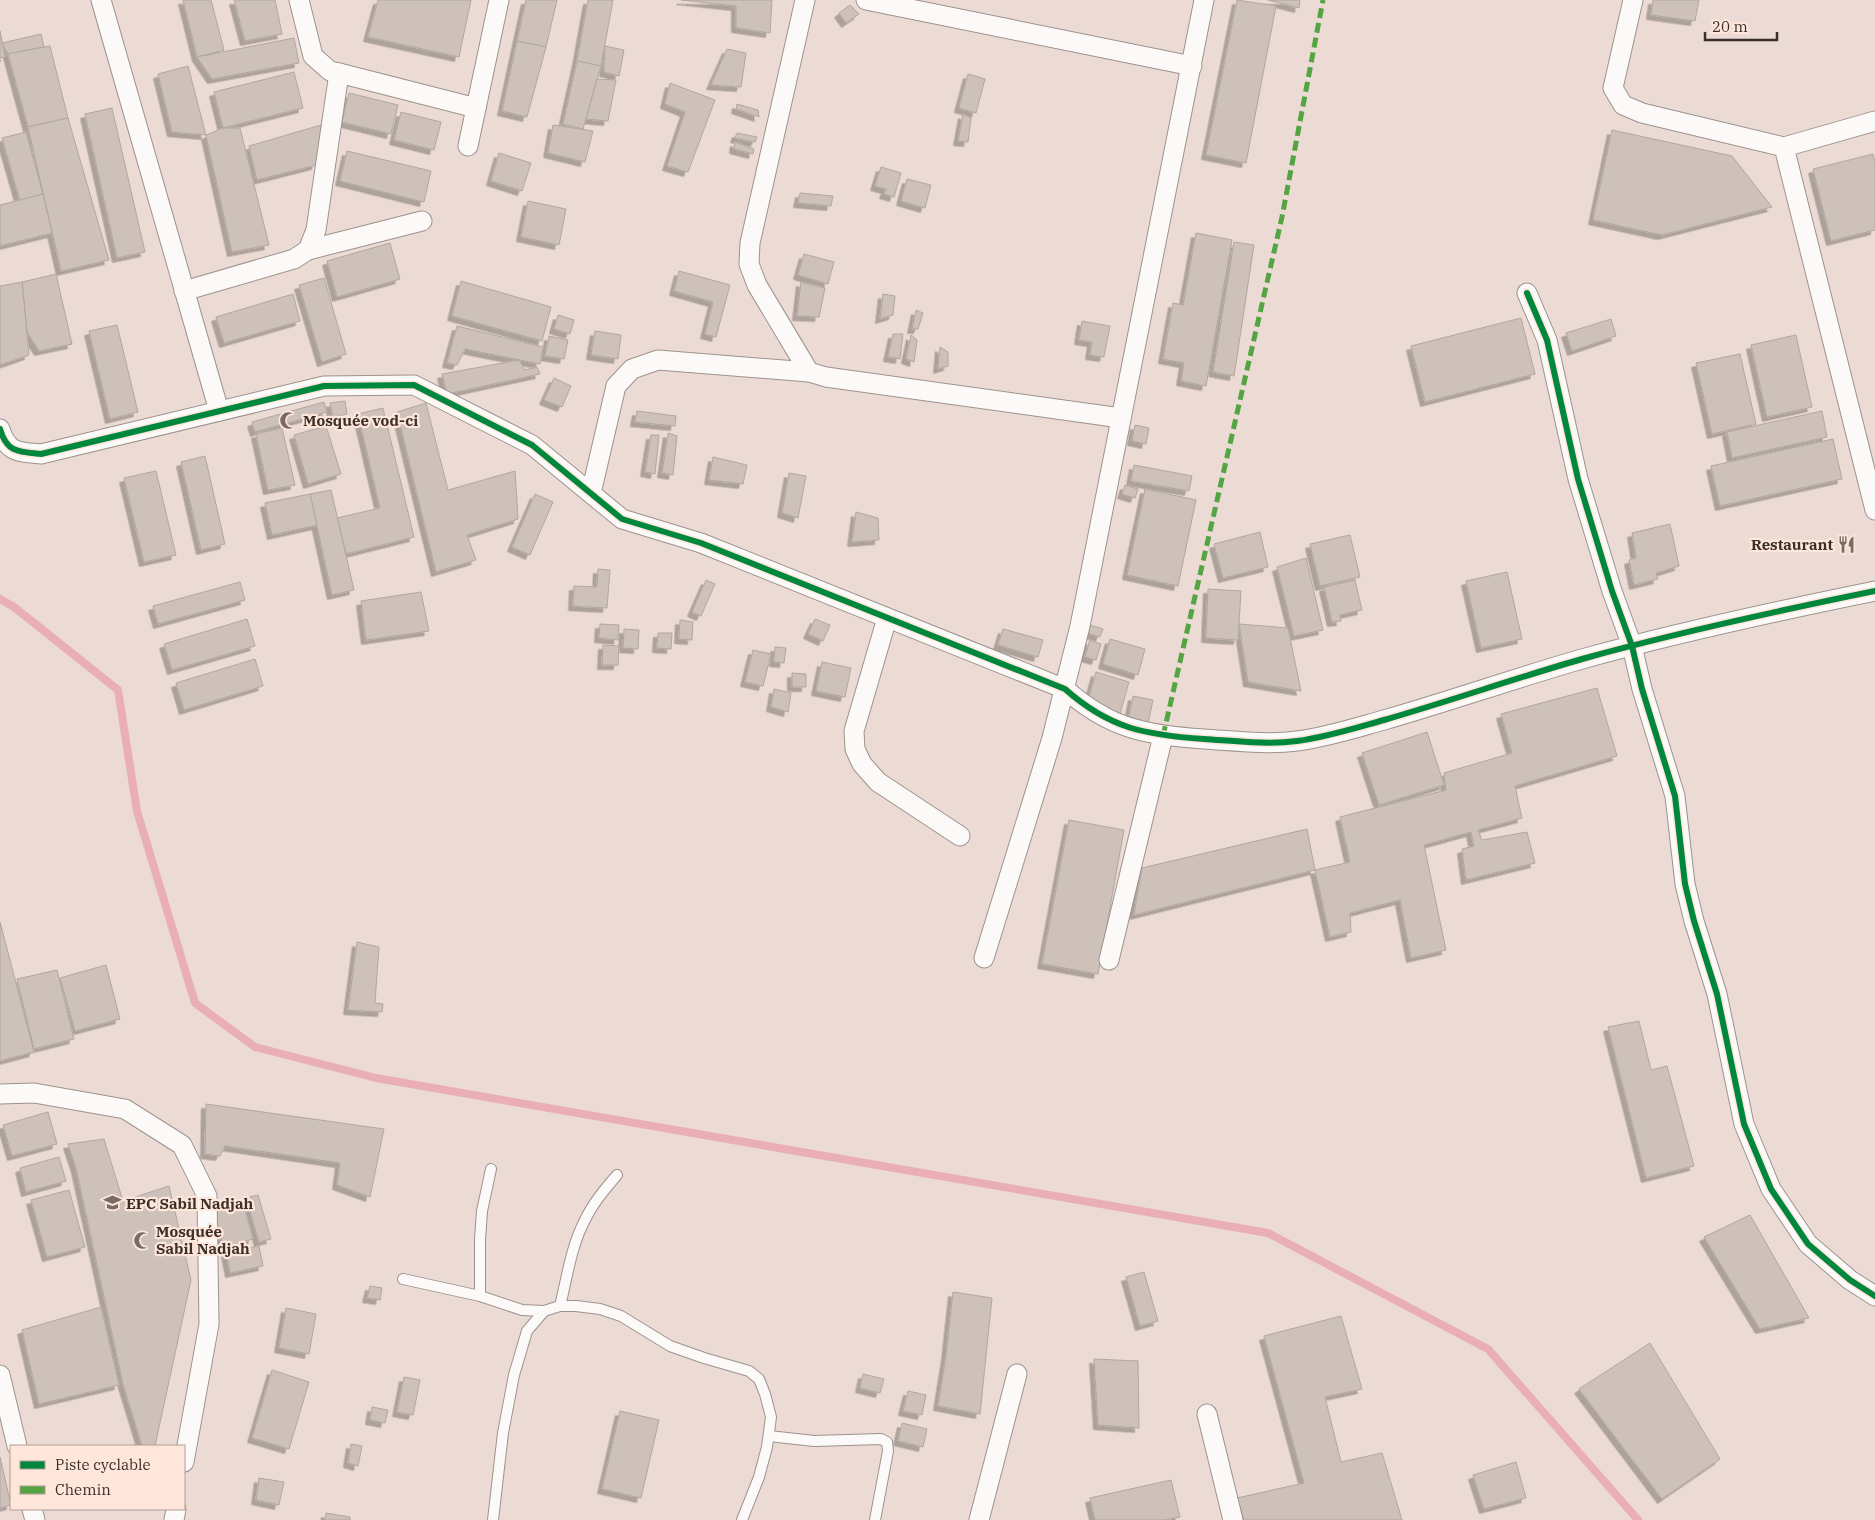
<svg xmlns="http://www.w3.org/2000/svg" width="1875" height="1520" viewBox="0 0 1875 1520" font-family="'IBM Plex Serif',serif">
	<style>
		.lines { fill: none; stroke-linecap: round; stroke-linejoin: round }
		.stream { stroke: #e9aeb7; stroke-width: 8 }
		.building { fill: #cdc1ba; stroke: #b2a69f; filter: url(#shadow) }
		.lane-casing { stroke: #9e928c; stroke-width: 12 }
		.street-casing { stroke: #9e928c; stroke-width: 21 }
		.lane { stroke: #fcfaf9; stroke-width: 10 }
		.street { stroke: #fcfaf9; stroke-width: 19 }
		.quiet { stroke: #54a443; stroke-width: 5; stroke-dasharray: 10 5; stroke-linecap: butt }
		.cycleway-casing { stroke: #ffe6db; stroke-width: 9 }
		.cycleway { stroke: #00873e; stroke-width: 6 }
		.labels { text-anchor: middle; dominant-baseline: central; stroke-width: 4.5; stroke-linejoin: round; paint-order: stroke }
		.poi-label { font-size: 15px; font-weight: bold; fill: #3b2f2a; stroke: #ffe6db; text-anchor: start }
	</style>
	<defs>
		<filter id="shadow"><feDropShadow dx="-4.5" dy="4.5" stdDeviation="0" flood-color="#0004"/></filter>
	</defs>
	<rect width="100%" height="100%" fill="#ecdbd4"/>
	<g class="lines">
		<!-- stream -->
		<polyline class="stream" points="0,599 14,607 118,690 137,811 195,1003 255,1047 376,1078 1268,1233 1488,1349 1638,1520"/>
	</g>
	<!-- building -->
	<g class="building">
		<polygon points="183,0 211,0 224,50 197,57"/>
		<polygon points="234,0 275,0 282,34 245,41"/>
		<polygon points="378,0 471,0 459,57 368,37"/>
		<polygon points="526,0 557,0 546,47 517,41"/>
		<polygon points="588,0 613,0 601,66 577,61"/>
		<polygon points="681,0 772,0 770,33 736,28 736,6"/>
		<polygon points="1237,0 1276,6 1246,163 1206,155"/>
		<polygon points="1268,0 1300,0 1299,8"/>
		<polygon points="1653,0 1699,0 1695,21 1651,15"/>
		<polygon points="850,5 859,14 846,23 839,13"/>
		<polygon points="0,31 5,57 0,58"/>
		<polygon points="41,34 44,47 8,54 2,43"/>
		<polygon points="294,38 299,63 212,79 197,57"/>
		<polygon points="517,41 546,47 527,117 502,111"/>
		<polygon points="50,46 68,118 28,127 8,54"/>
		<polygon points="605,46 624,50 619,76 604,72"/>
		<polygon points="727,49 746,53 741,87 711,85"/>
		<polygon points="577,61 601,66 583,129 563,124"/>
		<polygon points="188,66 206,135 172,132 158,74"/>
		<polygon points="294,72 303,108 223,128 214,92"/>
		<polygon points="968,74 985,79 976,113 959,108"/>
		<polygon points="597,79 616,80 608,121 586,119"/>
		<polygon points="670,83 715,100 688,172 667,166 685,112 665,104"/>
		<polygon points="349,93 398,105 391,134 342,122"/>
		<polygon points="737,104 758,110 759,117 736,109"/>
		<polygon points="112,108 145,252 117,258 85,114"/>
		<polygon points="401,112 441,122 434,150 394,140"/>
		<polygon points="963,114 971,118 968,142 958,141"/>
		<polygon points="68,118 109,260 61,271 28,127"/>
		<polygon points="321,125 323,136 316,165 257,180 249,146"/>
		<polygon points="553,125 593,131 585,162 548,153"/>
		<polygon points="223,128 240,128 269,245 232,252 206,135"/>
		<polygon points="1612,130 1732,156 1772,207 1662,235 1593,220"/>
		<polygon points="26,132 43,194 20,201 2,138"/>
		<polygon points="737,133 757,137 755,142 735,138"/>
		<polygon points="735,142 754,149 753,154 734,149"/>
		<polygon points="347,151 431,171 424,202 340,181"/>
		<polygon points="499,153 531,163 522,191 491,181"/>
		<polygon points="1873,154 1875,162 1875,230 1831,241 1813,169"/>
		<polygon points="881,167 901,173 894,197 884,194 886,189 875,186"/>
		<polygon points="907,179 931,185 925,208 901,201"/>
		<polygon points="800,193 833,196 831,206 798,203"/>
		<polygon points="43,194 52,233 0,246 0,205"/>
		<polygon points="528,201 566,209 559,245 521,237"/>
		<polygon points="1196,233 1232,240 1206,386 1181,381 1184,363 1163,359 1173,303 1183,305"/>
		<polygon points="1234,242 1254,245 1234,376 1213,372"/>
		<polygon points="390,243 400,279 337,297 327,261"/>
		<polygon points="804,254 834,262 828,284 798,275"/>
		<polygon points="679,271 730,285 716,337 705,334 713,302 674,291"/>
		<polygon points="56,274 72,344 39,351 27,332 22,282"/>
		<polygon points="324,278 346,354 322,362 299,285"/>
		<polygon points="461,281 551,307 542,341 452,316"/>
		<polygon points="22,282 29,355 0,365 0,286"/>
		<polygon points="801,282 825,288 819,317 797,316"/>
		<polygon points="293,294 300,321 224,343 216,317"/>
		<polygon points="883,294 895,296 893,315 880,319"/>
		<polygon points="916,310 923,313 918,329 912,329"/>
		<polygon points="558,315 574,320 570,334 554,329"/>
		<polygon points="1521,318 1535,374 1425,402 1411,346"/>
		<polygon points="1611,319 1616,336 1572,351 1566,333"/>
		<polygon points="1082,321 1110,326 1104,357 1090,355 1092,342 1079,340"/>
		<polygon points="117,325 138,412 110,419 89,331"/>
		<polygon points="457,326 543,347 540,364 465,349 457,365 447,363"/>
		<polygon points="595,331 621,335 618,359 591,355"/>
		<polygon points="893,334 903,334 900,359 888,357"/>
		<polygon points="911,335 917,340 914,362 906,359"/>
		<polygon points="1796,335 1812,407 1767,417 1751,345"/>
		<polygon points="549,336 568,340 564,359 545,356"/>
		<polygon points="940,347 948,352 948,366 938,369"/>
		<polygon points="1740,354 1756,424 1712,434 1696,363"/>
		<polygon points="519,360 525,370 537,367 540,374 447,394 442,374"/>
		<polygon points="554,378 571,386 562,407 544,400"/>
		<polygon points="345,401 347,414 333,417 330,403"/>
		<polygon points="324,402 327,412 255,432 252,422"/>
		<polygon points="426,403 448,490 515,471 518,519 467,535 476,560 436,572 397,412"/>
		<polygon points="383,408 414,537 346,554 337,518 380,508 358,414"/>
		<polygon points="637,411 676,416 675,426 635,422"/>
		<polygon points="1822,411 1827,437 1732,458 1727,432"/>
		<polygon points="1135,425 1149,428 1146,444 1132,441"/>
		<polygon points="326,426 341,474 308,484 294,435"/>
		<polygon points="282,428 295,485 268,490 256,434"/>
		<polygon points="668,433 677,436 673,475 662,473"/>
		<polygon points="651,435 659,435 655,474 645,472"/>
		<polygon points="1833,439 1842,479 1720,506 1711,466"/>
		<polygon points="205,456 225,544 201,550 181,462"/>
		<polygon points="713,457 747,465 743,484 709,480"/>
		<polygon points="1134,465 1192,476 1189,491 1131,481"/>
		<polygon points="156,471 176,555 144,562 124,478"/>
		<polygon points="789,473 806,476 798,518 782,513"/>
		<polygon points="1125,485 1138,489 1135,498 1122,494"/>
		<polygon points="1145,489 1196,500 1178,586 1127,575"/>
		<polygon points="331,490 354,590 332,595 310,494"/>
		<polygon points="310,494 317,525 272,535 265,503"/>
		<polygon points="535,494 553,502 530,555 512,547"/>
		<polygon points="856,512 878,518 879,540 852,542"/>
		<polygon points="1670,524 1679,566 1656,573 1658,579 1634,585 1629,560 1636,558 1632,533"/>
		<polygon points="1260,532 1268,567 1223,578 1214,544"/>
		<polygon points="1350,535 1360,577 1320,586 1310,544"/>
		<polygon points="1306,558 1323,630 1294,636 1277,567"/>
		<polygon points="598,569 610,570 607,608 573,606 574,586 597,587"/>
		<polygon points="1507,572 1522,639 1481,648 1466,581"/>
		<polygon points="706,580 715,584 701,616 692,612"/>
		<polygon points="1355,580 1362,610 1340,615 1341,621 1332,622 1324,587"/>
		<polygon points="240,582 245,600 158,624 153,606"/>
		<polygon points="1208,589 1241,591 1238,640 1206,638"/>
		<polygon points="421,592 429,631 366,640 361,601"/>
		<polygon points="247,619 255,646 172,670 164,644"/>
		<polygon points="815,619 830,625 823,641 808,634"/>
		<polygon points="680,620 693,622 692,640 679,639"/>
		<polygon points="600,624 619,625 618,640 599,638"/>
		<polygon points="1239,624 1288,628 1301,691 1248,682"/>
		<polygon points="1090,625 1103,629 1100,637 1087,633"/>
		<polygon points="624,629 639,630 638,649 623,648"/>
		<polygon points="1003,629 1043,640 1038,657 998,645"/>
		<polygon points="658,633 672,633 671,649 657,648"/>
		<polygon points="1110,639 1145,649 1138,675 1103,664"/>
		<polygon points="1090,640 1101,644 1096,660 1085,657"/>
		<polygon points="603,645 619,646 618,665 602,665"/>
		<polygon points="775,647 786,648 784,663 774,662"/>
		<polygon points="753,650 771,654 763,686 745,682"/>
		<polygon points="255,659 263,686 184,710 176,683"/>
		<polygon points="822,662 851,668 845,697 816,691"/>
		<polygon points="1096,672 1129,682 1120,714 1087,704"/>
		<polygon points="792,673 806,674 806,687 792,687"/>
		<polygon points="1597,688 1617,756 1515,786 1522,818 1478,830 1482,840 1527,832 1535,863 1466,880 1462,849 1474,846 1471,832 1424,845 1446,950 1411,958 1400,900 1350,913 1351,932 1330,937 1315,870 1350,862 1340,817 1446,790 1444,773 1512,753 1501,714"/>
		<polygon points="774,689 791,693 788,712 771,707"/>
		<polygon points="1133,696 1153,700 1148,724 1128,721"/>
		<polygon points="1427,732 1444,785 1379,805 1362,753"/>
		<polygon points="1069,820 1124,830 1098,974 1042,964"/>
		<polygon points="1307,829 1315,870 1134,915 1142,868"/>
		<polygon points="0,922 34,1052 0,1061"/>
		<polygon points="357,942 379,947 375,1003 383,1004 382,1012 348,1010"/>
		<polygon points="106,965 120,1019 75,1031 60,978"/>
		<polygon points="57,970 74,1039 34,1049 17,979"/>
		<polygon points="1639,1021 1651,1070 1667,1066 1694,1166 1646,1178 1608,1027"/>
		<polygon points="206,1104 384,1129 370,1197 337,1185 340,1163 225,1146 220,1156 205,1154"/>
		<polygon points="48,1112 57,1144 12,1156 3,1125"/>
		<polygon points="104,1139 123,1201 169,1186 191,1280 155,1446 142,1446 123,1384 76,1168 68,1144"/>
		<polygon points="59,1157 66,1181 26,1192 20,1168"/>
		<polygon points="69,1190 85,1247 47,1257 31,1200"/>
		<polygon points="258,1195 271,1239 259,1242 246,1198"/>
		<polygon points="243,1203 253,1239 224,1248 214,1212"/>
		<polygon points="1750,1215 1809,1318 1760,1329 1704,1237"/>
		<polygon points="259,1246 263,1266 230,1273 226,1252"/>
		<polygon points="1144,1272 1158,1321 1140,1326 1126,1277"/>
		<polygon points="370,1286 382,1288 380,1300 367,1298"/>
		<polygon points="953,1292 992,1298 980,1414 938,1406 946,1356"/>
		<polygon points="101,1307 119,1385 39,1404 22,1330"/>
		<polygon points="286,1308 316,1314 309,1354 279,1348"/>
		<polygon points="1341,1316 1362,1389 1325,1397 1341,1462 1382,1453 1402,1520 1244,1520 1237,1498 1304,1483 1264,1336"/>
		<polygon points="1650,1343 1720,1459 1662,1499 1579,1389"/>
		<polygon points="1094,1359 1138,1361 1139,1428 1098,1425"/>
		<polygon points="272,1370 309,1382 289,1449 252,1438"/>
		<polygon points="863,1374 884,1379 880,1393 860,1388"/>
		<polygon points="404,1377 420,1380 413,1415 397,1412"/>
		<polygon points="908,1391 926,1395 922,1415 903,1411"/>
		<polygon points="372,1407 388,1410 385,1423 370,1420"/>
		<polygon points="620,1411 659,1420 641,1498 602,1489"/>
		<polygon points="902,1423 927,1429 923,1447 898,1441"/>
		<polygon points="351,1444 362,1446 358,1466 348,1463"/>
		<polygon points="0,1457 11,1505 0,1508"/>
		<polygon points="1516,1462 1526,1498 1484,1509 1473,1475"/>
		<polygon points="259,1478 284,1482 279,1505 256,1500"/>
		<polygon points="1171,1480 1180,1517 1165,1520 1095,1520 1090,1498"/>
		<polygon points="326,1513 350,1517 350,1520 325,1520"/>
	</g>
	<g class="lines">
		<defs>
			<g id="lane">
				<polyline points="491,1169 482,1211 480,1240 480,1296 522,1310 544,1311 560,1306 576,1306 600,1309 621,1316 670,1346 704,1358 749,1371 759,1379 765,1394 771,1417 767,1447 759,1477 742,1520"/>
				<polyline points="403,1279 480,1296"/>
				<path d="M560,1306c7,-28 11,-60 25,-86 8,-17 20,-31 32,-45"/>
				<polyline points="769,1436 814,1441 881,1439 887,1442 888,1451 875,1520"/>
				<polyline points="493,1520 503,1433 514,1375 527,1331 544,1311"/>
			</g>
			<g id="street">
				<polyline points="101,0 219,411"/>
				<polyline points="299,0 313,56 330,71 339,73"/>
				<polyline points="805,0 750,243 749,264 757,285 809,372 826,377 1121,418"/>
				<polyline points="866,0 1192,66"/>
				<polyline points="1633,0 1613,88 1623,105 1642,113 1784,147 1875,510"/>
				<polyline points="468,146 499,0"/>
				<polyline points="1784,147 1875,121"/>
				<polyline points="308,250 422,221"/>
				<polyline points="184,291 294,259 308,250 316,230 339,73 476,108"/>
				<polyline points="1527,293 1547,340 1578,479 1612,591 1632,646 1642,689 1675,796 1685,884 1694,921 1717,994 1744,1124 1771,1189 1808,1244 1850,1280 1875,1296"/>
				<path d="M0,429c7,24 19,23 41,25l283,-68 90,-1 118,60 90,74 79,24 364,146c45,40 81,46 139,50 31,2 63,6 93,2 30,-4 58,-13 87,-21 66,-19 132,-42 198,-61 97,-27 195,-48 293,-68"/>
				<polyline points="591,493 616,386 632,369 658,360 809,372"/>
				<polyline points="887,618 854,731 855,749 862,764 878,782 960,836"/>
				<polyline points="984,958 1052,738 1080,626 1204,0"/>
				<polyline points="1109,960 1163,736"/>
				<polyline points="0,1094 34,1093 125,1109 182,1145 207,1196 209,1324 184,1462"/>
				<polyline points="0,1375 17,1446"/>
				<polyline points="1207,1414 1233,1520"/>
				<polyline points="32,1509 35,1520"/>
				<polyline points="174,1520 176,1509"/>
				<polyline points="979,1520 1017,1374"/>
			</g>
		</defs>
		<!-- lane casing -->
		<use href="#lane" class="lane-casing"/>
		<!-- street casing -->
		<use href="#street" class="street-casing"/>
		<!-- lane -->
		<use href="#lane" class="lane"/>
		<!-- street -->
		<use href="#street" class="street"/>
		<!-- quiet -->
		<polyline class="quiet" points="1163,736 1282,217 1323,0"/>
		<defs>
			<g id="cycleway">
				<polyline points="1527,293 1547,340 1578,479 1612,591 1632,646 1642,689 1675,796 1685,884 1694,921 1717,994 1744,1124 1771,1189 1808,1244 1850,1280 1875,1296"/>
				<path d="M0,429c7,24 19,23 41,25l283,-68 90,-1 118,60 90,74 79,24 364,146c45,40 81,46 139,50 31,2 63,6 93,2 30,-4 58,-13 87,-21 66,-19 132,-42 198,-61 97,-27 195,-48 293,-68"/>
			</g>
		</defs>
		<!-- cycleway casing -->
		<use href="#cycleway" class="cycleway-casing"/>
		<!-- cycleway -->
		<use href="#cycleway" class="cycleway"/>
	</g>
	<!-- icons -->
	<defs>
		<symbol id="mosque-bare" viewBox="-9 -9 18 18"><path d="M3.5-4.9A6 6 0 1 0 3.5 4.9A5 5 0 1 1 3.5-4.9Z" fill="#796b66" stroke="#ffe6db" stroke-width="2.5" paint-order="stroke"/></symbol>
		<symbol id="restaurant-bare" viewBox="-9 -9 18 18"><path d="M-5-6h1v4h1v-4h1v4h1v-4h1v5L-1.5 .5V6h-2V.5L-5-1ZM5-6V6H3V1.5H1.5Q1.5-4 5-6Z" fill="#796b66" stroke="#ffe6db" stroke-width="2.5" paint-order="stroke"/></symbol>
		<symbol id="school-bare" viewBox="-9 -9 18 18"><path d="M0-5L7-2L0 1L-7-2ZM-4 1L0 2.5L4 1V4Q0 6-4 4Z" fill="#796b66" stroke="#ffe6db" stroke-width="2.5" paint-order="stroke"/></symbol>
	</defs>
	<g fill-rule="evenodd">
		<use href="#mosque-bare" x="276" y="408" width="25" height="25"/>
		<use href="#restaurant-bare" x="1834" y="532" width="25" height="25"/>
		<use href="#school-bare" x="100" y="1190" width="25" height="25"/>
		<use href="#mosque-bare" x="130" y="1228" width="25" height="25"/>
	</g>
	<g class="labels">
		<!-- poi labels -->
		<g class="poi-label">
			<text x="303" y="420">Mosquée vod-ci</text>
			<text x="1833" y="544" text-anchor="end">Restaurant</text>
			<text x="126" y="1203">EPC Sabil Nadjah</text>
			<text x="156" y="1231">Mosquée<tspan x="156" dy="17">Sabil Nadjah</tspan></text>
		</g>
	</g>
	<!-- legend -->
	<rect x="10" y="1445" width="175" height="65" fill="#ffe6db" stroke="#b19d94"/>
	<rect x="20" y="1461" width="25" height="8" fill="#00873e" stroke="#b19d94"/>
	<text x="55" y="1470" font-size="15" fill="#3b2f2a">Piste cyclable</text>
	<rect x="20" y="1486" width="25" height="8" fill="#54a443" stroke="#b19d94"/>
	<text x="55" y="1495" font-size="15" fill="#3b2f2a">Chemin</text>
	<!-- scale -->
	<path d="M1705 32v8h72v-8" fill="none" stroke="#3b2f2a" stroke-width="2.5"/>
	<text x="1712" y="32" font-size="15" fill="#3b2f2a" stroke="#ffe6db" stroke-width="4" paint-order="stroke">20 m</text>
</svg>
